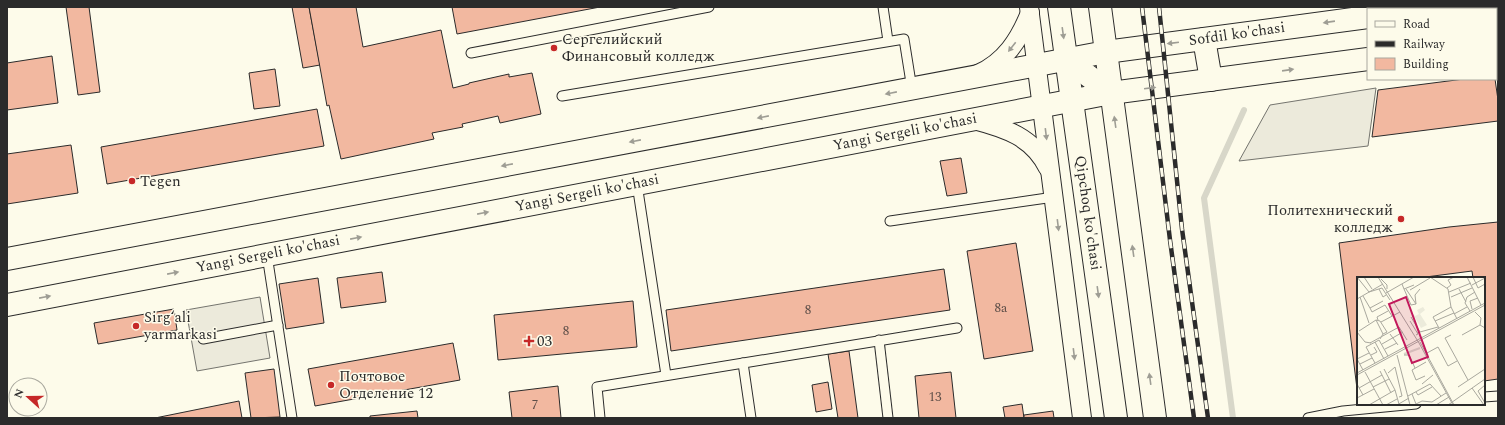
<svg xmlns="http://www.w3.org/2000/svg" width="1505" height="425" viewBox="0 0 1505 425" font-family="Spectral,serif">
	<style>
		.parking { fill: #eceadb; stroke: #74746e }
		.lines { fill: none; stroke-linecap: round; stroke-linejoin: round }
		.stream { stroke: #d8d7c9; stroke-width: 6 }
		.building { fill: #f2b8a0; stroke: #2b2b2b }
		.lane-casing { stroke: #2b2b2b; stroke-width: 11 }
		.street-casing { stroke: #2b2b2b; stroke-width: 20 }
		.secondary-casing { stroke: #2b2b2b; stroke-width: 24 }
		.primary-casing { stroke: #2b2b2b; stroke-width: 24 }
		.lane { stroke: #fdfbea; stroke-width: 9 }
		.street { stroke: #fdfbea; stroke-width: 18 }
		.secondary { stroke: #fdfbea; stroke-width: 22 }
		.primary { stroke: #fdfbea; stroke-width: 22 }
		.rail-casing { stroke: #2b2b2b; stroke-width: 4.5 }
		.rail { stroke: #fdfbea; stroke-width: 3; stroke-dasharray: 9; stroke-linecap: butt }
		.oneway { fill: #9e9d94 }
		.poi-dot { fill: #c62828; stroke: #fdfbea; stroke-width: 1.5 }
		.labels { text-anchor: middle; dominant-baseline: central; stroke-width: 3; stroke-linejoin: round; paint-order: stroke }
		.number-label { font-size: 13px; fill: #5d4e48 }
		.street-label { font-size: 15px; fill: #2b2b2b; stroke: #fdfbea }
		.poi-label { font-size: 15px; fill: #2b2b2b; stroke: #fdfbea; text-anchor: start }
		.inset-river { fill: none; stroke: #d8d7c9; stroke-width: 2 }
		.inset-road { fill: none; stroke: #a9a89e; stroke-width: 1 }
		.view { fill: #c2185b; fill-opacity: 0.15; stroke: #c2185b; stroke-width: 2 }
		.inset-edge { fill: none; stroke: #2b2b2b; stroke-width: 2 }
	</style>
	<rect width="100%" height="100%" fill="#fdfbea"/>
	<!-- parking -->
	<g class="parking">
		<polygon points="1376,88 1368,146 1239,161 1270,105"/>
		<polygon points="260,297 270,358 197,371 186,310"/>
	</g>
	<g class="lines">
		<!-- stream -->
		<polyline class="stream" points="1233,418 1204,198 1244,110"/>
	</g>
	<!-- building -->
	<g class="building">
		<polygon points="66,7 89,7 100,92 78,95"/>
		<polygon points="292,7 309,7 320,65 303,68"/>
		<polygon points="309,7 356,7 363,47 441,30 453,88 469,84 469,83 509,74 509,77 532,73 541,114 500,123 498,116 462,124 463,127 432,133 434,139 341,159 329,105 327,106"/>
		<polygon points="452,7 600,7 457,34"/>
		<polygon points="52,56 58,103 7,110 7,63"/>
		<polygon points="275,69 280,106 254,109 249,73"/>
		<polygon points="1464,79 1495,79 1498,100 1498,121 1372,137 1378,90"/>
		<polygon points="317,109 324,146 107,184 101,147"/>
		<polygon points="71,145 78,193 7,204 7,154"/>
		<polygon points="961,158 967,193 947,196 940,161"/>
		<polygon points="1498,222 1498,379 1484,381 1484,278 1473,278 1472,271 1418,278 1358,278 1358,397 1339,243 1449,227"/>
		<polygon points="1016,243 1033,351 984,359 967,251"/>
		<polygon points="944,269 950,310 671,351 666,310"/>
		<polygon points="382,272 386,302 341,308 337,278"/>
		<polygon points="318,278 324,323 286,329 279,284"/>
		<polygon points="633,301 637,347 498,360 494,315"/>
		<polygon points="174,309 177,330 98,344 94,323"/>
		<polygon points="453,343 460,380 315,406 308,369"/>
		<polygon points="849,351 858,418 838,418 828,354"/>
		<polygon points="274,369 280,417 251,418 245,373"/>
		<polygon points="951,372 956,418 919,418 915,376"/>
		<polygon points="828,382 832,409 816,412 812,385"/>
		<polygon points="558,386 561,418 512,418 509,392"/>
		<polygon points="239,401 242,418 155,418"/>
		<polygon points="1022,404 1024,418 1005,418 1003,407"/>
		<polygon points="417,411 418,418 370,418 370,416"/>
		<polygon points="1053,411 1054,418 1024,418 1024,415"/>
	</g>
	<g class="lines">
		<defs>
			<g id="lane">
				<polyline points="883,7 888,41"/>
				<polyline points="1414,7 1414,9"/>
				<polyline points="471,53 709,7"/>
				<polyline points="562,96 904,39 912,89"/>
				<polyline points="637,184 666,375"/>
				<polyline points="890,221 1054,197"/>
				<polyline points="267,255 292,418"/>
				<polyline points="203,339 278,325"/>
				<polyline points="879,340 888,418"/>
				<polyline points="743,363 751,418"/>
				<polyline points="1484,397 1498,396"/>
				<polyline points="600,418 597,387 957,328"/>
				<polyline points="1308,418 1343,411 1416,404"/>
			</g>
			<g id="street">
				<polyline points="1029,7 1082,418"/>
				<path d="M978,74c27,-12 41,-34 52,-61"/>
				<path d="M974,120c31,8 59,17 74,48"/>
			</g>
			<g id="secondary">
				<polyline points="1428,9 1443,7"/>
				<polyline points="1204,39 1211,80"/>
				<polyline points="1496,41 1498,40"/>
				<polyline points="1106,52 1368,17"/>
				<polyline points="1111,93 1368,59"/>
			</g>
			<g id="primary">
				<polyline points="1059,7 1116,418"/>
				<polyline points="1100,7 1155,418"/>
				<polyline points="1066,59 1111,93"/>
				<polyline points="7,259 1106,52"/>
				<polyline points="7,305 1111,93"/>
			</g>
		</defs>
		<!-- lane casing -->
		<use href="#lane" class="lane-casing"/>
		<!-- street casing -->
		<use href="#street" class="street-casing"/>
		<!-- secondary casing -->
		<use href="#secondary" class="secondary-casing"/>
		<!-- primary casing -->
		<use href="#primary" class="primary-casing"/>
		<!-- lane -->
		<use href="#lane" class="lane"/>
		<!-- street -->
		<use href="#street" class="street"/>
		<!-- secondary -->
		<use href="#secondary" class="secondary"/>
		<!-- primary -->
		<use href="#primary" class="primary"/>
		<defs>
			<g id="rail">
				<polyline points="1142,7 1170,240 1194,418"/>
				<polyline points="1159,7 1182,229 1208,418"/>
			</g>
		</defs>
		<!-- rail casing -->
		<use href="#rail" class="rail-casing"/>
		<!-- rail -->
		<use href="#rail" class="rail"/>
	</g>
	<!-- one-way arrows -->
	<defs><path id="oneway-solid" d="M-6-.8H1V-3.2L6.5 0L1 3.2V.8H-6Z"/></defs>
	<g class="oneway">
		<use href="#oneway-solid" transform="translate(1329 22) rotate(172)"/>
		<use href="#oneway-solid" transform="translate(1063 33) rotate(82)"/>
		<use href="#oneway-solid" transform="translate(1173 43) rotate(173)"/>
		<use href="#oneway-solid" transform="translate(1012 47) rotate(128)"/>
		<use href="#oneway-solid" transform="translate(1288 70) rotate(-8)"/>
		<use href="#oneway-solid" transform="translate(1150 88) rotate(-7)"/>
		<use href="#oneway-solid" transform="translate(891 93) rotate(169)"/>
		<use href="#oneway-solid" transform="translate(763 117) rotate(169)"/>
		<use href="#oneway-solid" transform="translate(1115 122) rotate(-98)"/>
		<use href="#oneway-solid" transform="translate(1046 134) rotate(83)"/>
		<use href="#oneway-solid" transform="translate(635 141) rotate(169)"/>
		<use href="#oneway-solid" transform="translate(507 165) rotate(169)"/>
		<use href="#oneway-solid" transform="translate(483 213) rotate(-11)"/>
		<use href="#oneway-solid" transform="translate(1058 225) rotate(83)"/>
		<use href="#oneway-solid" transform="translate(356 238) rotate(-11)"/>
		<use href="#oneway-solid" transform="translate(1133 251) rotate(-98)"/>
		<use href="#oneway-solid" transform="translate(173 273) rotate(-11)"/>
		<use href="#oneway-solid" transform="translate(1098 292) rotate(82)"/>
		<use href="#oneway-solid" transform="translate(45 297) rotate(-11)"/>
		<use href="#oneway-solid" transform="translate(1074 354) rotate(83)"/>
		<use href="#oneway-solid" transform="translate(1150 379) rotate(-98)"/>
	</g>
	<!-- markers -->
	<g class="poi-dot">
		<circle cx="554" cy="48" r="4"/>
		<circle cx="132" cy="181" r="4"/>
		<circle cx="1401" cy="219" r="4"/>
		<circle cx="136" cy="326" r="4"/>
		<path d="M527 335h4v4h4v4h-4v4h-4v-4h-4v-4h4z"/>
		<circle cx="331" cy="385" r="4"/>
	</g>
	<g class="labels">
		<!-- number labels -->
		<g class="number-label">
			<text x="1001" y="308">8а</text>
			<text x="808" y="310">8</text>
			<text x="566" y="331">8</text>
			<text x="935" y="397">13</text>
			<text x="535" y="405">7</text>
		</g>
		<!-- street labels -->
		<g class="street-label">
			<text transform="translate(1237 34) rotate(-8)">Sofdil ko'chasi</text>
			<text transform="translate(905 132) rotate(-11)">Yangi Sergeli ko'chasi</text>
			<text transform="translate(587 193) rotate(-11)">Yangi Sergeli ko'chasi</text>
			<text transform="translate(1088 213) rotate(82)">Qipchoq ko'chasi</text>
			<text transform="translate(268 254) rotate(-11)">Yangi Sergeli ko'chasi</text>
		</g>
		<!-- poi labels -->
		<g class="poi-label">
			<text x="562" y="39">Сергелийский<tspan x="562" dy="17">Финансовый колледж</tspan></text>
			<text x="140" y="181">Tegen</text>
			<text x="1393" y="210" text-anchor="end">Политехнический<tspan x="1393" dy="17">колледж</tspan></text>
			<text x="144" y="317">Sirgʻali<tspan x="144" dy="17">yarmarkasi</tspan></text>
			<text x="537" y="341">03</text>
			<text x="339" y="376">Почтовое<tspan x="339" dy="17">Отделение 12</tspan></text>
		</g>
	</g>
	<!-- overview -->
	<g transform="translate(1357 277)">
		<rect width="128" height="128" fill="#fdfbea"/>
		<path d="M66,30l2,3 -5,4 7,11 -6,3 -8,-14 2,2 4,-2 -2,-4z" fill="#ecebdb"/>
		<path class="inset-river" d="M47,77l16,-6"/>
		<path class="inset-road" d="M0,0l12,15M7,0l8,12M21,0l41,66M73,0l18,12 3,18 6,12M110,0l14,28M116,0l5,11 7,-4M24,2l6,6v4M45,7l2,5 10,-4M115,8l13,-7M90,11l4,-3 -3,-5 6,-3M22,12l4,8 3,-2M47,12l7,16 5,-1M49,12l10,15M102,12l7,13M53,13l20,-12M12,15l13,-4 8,12M92,15l22,-9M29,16l28,-16M6,19l7,12M3,20l9,26M94,20l21,-9M0,22l26,-15M26,24l-13,7 2,4 13,-7 7,11M59,27l-1,-9 5,-6M115,32l-2,-8 8,-3M113,34l-5,-8 2,-6 8,-5M118,35l6,6 -1,7 5,3M97,37l13,-7M54,40l9,15 -3,1M19,43l4,1 7,11 -4,2M21,43l-1,-3 11,-6M53,44l8,13 -2,1M78,44l19,-8M24,45l19,-10M82,51l-6,-11 18,-10M2,54l17,-11 7,14 -3,5M0,55l8,10 6,1M63,55l18,-5M33,57l8,11M94,58l-6,3 23,42M105,58l18,-10M18,65l9,17M63,65l34,63M13,66l29,-16 8,13M62,66l34,62M25,67l21,-12M28,72l12,-6M70,76l11,-6 10,19 9,-5M14,78l6,-3 -3,-5M40,78l13,50M47,78h5l6,13M0,82l12,-6M0,82l6,11M18,86l-9,-16 13,-7 9,16M3,87l12,-6M23,94l11,22M8,95l18,33M0,96l128,-70M31,96l7,-6 7,29 -3,1M0,98l128,-70M68,99l-9,4 -4,-10 14,-8M0,107l6,11M65,107l11,-9M128,108l-7,6 7,12M16,110l16,-8M101,110l27,-18M2,111l23,-13M115,111l12,17M38,113l4,14M59,115l2,3 14,-8M55,117l4,10 6,-3 10,1 14,-9M51,119l22,-12 11,12M0,121l17,-9M12,128l26,-15 -11,-21M29,128l11,-6M40,128l12,-7M79,128l13,-8M91,128l37,-26"/>
		<path class="view" d="M49,20l22,60 -16,6 -23,-59z"/>
		<rect width="128" height="128" class="inset-edge"/>
	</g>
	<!-- border -->
	<rect width="1505" height="425" fill="none" stroke="#2b2b2b" stroke-width="16"/>
	<!-- legend -->
	<rect x="1367" y="8" width="130" height="72" fill="#fdfbea" stroke="#a9a89e"/>
	<rect x="1375" y="21" width="20" height="6" fill="#fdfbea" stroke="#a9a89e"/>
	<text x="1403" y="28" font-size="12" fill="#2b2b2b">Road</text>
	<rect x="1375" y="41" width="20" height="6" fill="#2b2b2b" stroke="#a9a89e"/>
	<text x="1403" y="48" font-size="12" fill="#2b2b2b">Railway</text>
	<rect x="1375" y="58" width="20" height="12" fill="#f2b8a0" stroke="#a9a89e"/>
	<text x="1403" y="68" font-size="12" fill="#2b2b2b">Building</text>
	<!-- north arrow -->
	<g transform="translate(28 397) rotate(291)"><circle r="19" fill="#fdfbea" stroke="#a9a89e"/>
	<path d="M0-3L7 15L0 10L-7 15Z" fill="#c62828"/>
	<text y="-6" font-size="11" font-weight="bold" text-anchor="middle" fill="#2b2b2b">N</text>
	</g>
</svg>
